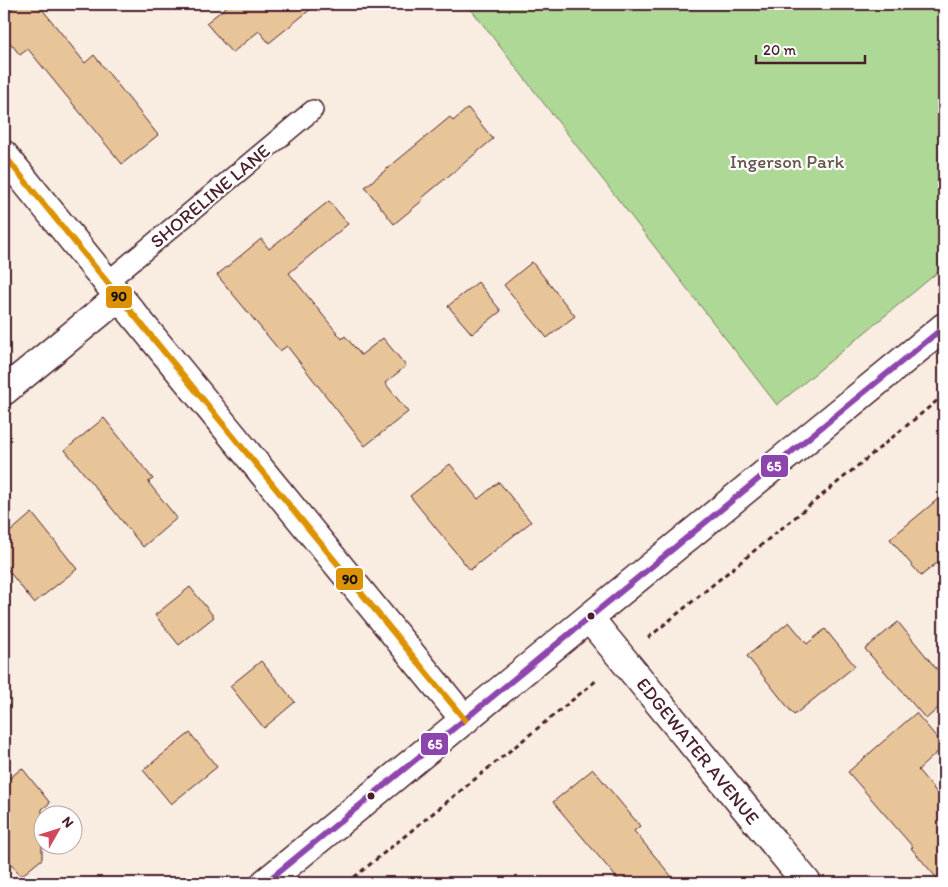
<svg xmlns="http://www.w3.org/2000/svg" width="948" height="887" viewBox="0 0 948 887" font-family="Itim,sans-serif">
	<style>
		.green { fill: #add896; stroke: #7c7c60 }
		.building { fill: #e8c499; stroke: #4a1f2b }
		.lines { fill: none; stroke-linecap: round; stroke-linejoin: round }
		.lane-casing { stroke: #4a1f2b; stroke-width: 22 }
		.street-casing { stroke: #4a1f2b; stroke-width: 31 }
		.secondary-casing { stroke: #4a1f2b; stroke-width: 31 }
		.path { stroke: #4a1f2b; stroke-width: 3; stroke-dasharray: 5 4; stroke-linecap: butt }
		.lane { stroke: #fff; stroke-width: 19 }
		.street { stroke: #fff; stroke-width: 28 }
		.secondary { stroke: #fff; stroke-width: 28 }
		.bus-1-casing { stroke: #fff; stroke-width: 10 }
		.bus-2-casing { stroke: #fff; stroke-width: 10 }
		.bus-1 { stroke: #8e44ad; stroke-width: 6 }
		.bus-2 { stroke: #dd9206; stroke-width: 6 }
		.bus-dot { fill: #4a1f2b; stroke: #fff; stroke-width: 2 }
		.labels { text-anchor: middle; dominant-baseline: central; stroke-width: 4.5; stroke-linejoin: round; paint-order: stroke }
		.park-label { font-size: 19px; fill: #68564b; stroke: #fff }
		.street-label { font-size: 19px; fill: #4a1f2b; stroke: #fff }
		.line-badge { stroke: #fff; stroke-width: 2 }
		.badge-label { font-size: 14px; text-anchor: middle; font-weight: bold; fill: #fff }
		.pale-badge-label { font-size: 14px; text-anchor: middle; font-weight: bold; fill: #111 }
	</style>
	<rect width="100%" height="100%" fill="#f8ede0"/>
	<filter id="ink" filterUnits="userSpaceOnUse"><feTurbulence type="fractalNoise" baseFrequency=".02" numOctaves="2"/><feDisplacementMap in="SourceGraphic" scale="10" xChannelSelector="R" yChannelSelector="G"/><feConvolveMatrix kernelMatrix="1 2 1 2 8 2 1 2 1" color-interpolation-filters="sRGB"/></filter>
	<g filter="url(#ink)">
		<!-- green -->
		<polygon class="green" points="467,4 944,4 944,267 777,405"/>
		<!-- building -->
		<g class="building">
			<polygon points="18,4 38,4 85,63 94,55 158,135 122,164 28,49 20,55 4,35 4,15"/>
			<polygon points="230,4 317,4 269,43 259,31 232,53 206,23"/>
			<polygon points="468,108 493,139 422,198 423,200 394,224 365,187 450,117 453,121"/>
			<polygon points="329,201 348,224 289,273 342,339 345,336 361,355 383,338 406,366 385,383 408,412 365,446 287,346 280,351 217,275 261,239 269,249"/>
			<polygon points="532,262 575,316 547,338 504,285"/>
			<polygon points="478,282 501,311 472,334 448,306"/>
			<polygon points="104,418 153,479 148,482 177,518 143,547 65,450"/>
			<polygon points="450,464 478,499 499,482 531,522 470,570 410,496"/>
			<polygon points="944,494 944,557 921,576 890,539"/>
			<polygon points="32,513 77,569 34,603 4,565 4,537"/>
			<polygon points="190,587 214,617 179,645 155,615"/>
			<polygon points="789,622 807,644 825,629 855,666 794,715 747,656"/>
			<polygon points="898,622 944,678 944,703 926,719 865,649"/>
			<polygon points="261,661 295,702 264,728 230,686"/>
			<polygon points="916,713 944,746 918,770 944,801 944,883 941,883 911,848 913,847 848,772"/>
			<polygon points="190,733 217,767 171,804 143,770"/>
			<polygon points="22,768 50,803 42,809 42,859 21,876 4,855 4,783"/>
			<polygon points="593,769 640,826 634,831 677,883 621,883 553,802"/>
		</g>
		<g class="lines">
			<defs>
				<polyline id="lane" points="107,282 313,110"/>
				<g id="street">
					<polyline points="4,155 107,282 465,720"/>
					<polyline points="4,391 119,297"/>
					<polyline points="589,618 807,883"/>
				</g>
				<polyline id="secondary" points="265,883 944,327"/>
			</defs>
			<!-- lane casing -->
			<use href="#lane" class="lane-casing"/>
			<!-- street casing -->
			<use href="#street" class="street-casing"/>
			<!-- secondary casing -->
			<use href="#secondary" class="secondary-casing"/>
			<!-- path -->
			<g class="path">
				<polyline points="648,638 944,395"/>
				<polyline points="347,883 597,680"/>
			</g>
			<!-- lane -->
			<use href="#lane" class="lane"/>
			<!-- street -->
			<use href="#street" class="street"/>
			<!-- secondary -->
			<use href="#secondary" class="secondary"/>
			<defs>
				<polyline id="bus-1" points="265,883 944,327"/>
				<polyline id="bus-2" points="4,155 107,282 465,720"/>
			</defs>
			<!-- bus-1 casing -->
			<use href="#bus-1" class="bus-1-casing"/>
			<!-- bus-2 casing -->
			<use href="#bus-2" class="bus-2-casing"/>
			<!-- bus-1 -->
			<use href="#bus-1" class="bus-1"/>
			<!-- bus-2 -->
			<use href="#bus-2" class="bus-2"/>
		</g>
	</g>
	<!-- markers -->
	<g class="bus-dot">
		<circle cx="591" cy="616" r="4.5"/>
		<circle cx="371" cy="796" r="4.5"/>
	</g>
	<g class="labels">
		<!-- park labels -->
		<g class="park-label">
			<text x="787" y="161">Ingerson Park</text>
		</g>
		<!-- street labels -->
		<g class="street-label">
			<text transform="translate(210 196) rotate(-40)">SHORELINE LANE</text>
			<text transform="translate(698 751) rotate(51)">EDGEWATER AVENUE</text>
		</g>
	</g>
	<g class="line-badge">
		<rect x="105" y="285" width="28" height="24" rx="5" fill="#dd9206"/>
		<rect x="760" y="454" width="29" height="24" rx="5" fill="#8e44ad"/>
		<rect x="335" y="567" width="29" height="24" rx="5" fill="#dd9206"/>
		<rect x="420" y="732" width="29" height="24" rx="5" fill="#8e44ad"/>
	</g>
	<g class="badge-label">
		<text x="774" y="471">65</text>
		<text x="435" y="749">65</text>
	</g>
	<g class="pale-badge-label">
		<text x="119" y="301">90</text>
		<text x="350" y="584">90</text>
	</g>
	<!-- margin -->
	<rect width="948" height="887" fill="none" stroke="#fff" stroke-width="20"/>
	<rect x="10" y="10" width="928" height="867" fill="none" stroke="#4a1f2b" stroke-width="2" filter="url(#ink)"/>
	<!-- north arrow -->
	<g transform="translate(58 830) rotate(51)"><circle r="24" fill="#ffffff" stroke="#b7a5aa"/>
	<path d="M0-4L9 19L0 12L-9 19Z" fill="#d1495b"/>
	<text y="-8" font-size="14" font-weight="bold" text-anchor="middle" fill="#4a1f2b">N</text>
	</g>
	<!-- scale -->
	<path d="M756 55v8h109v-8" fill="none" stroke="#4a1f2b" stroke-width="2.5"/>
	<text x="763" y="55" font-size="15" fill="#4a1f2b" stroke="#ffffff" stroke-width="4" paint-order="stroke">20 m</text>
</svg>
